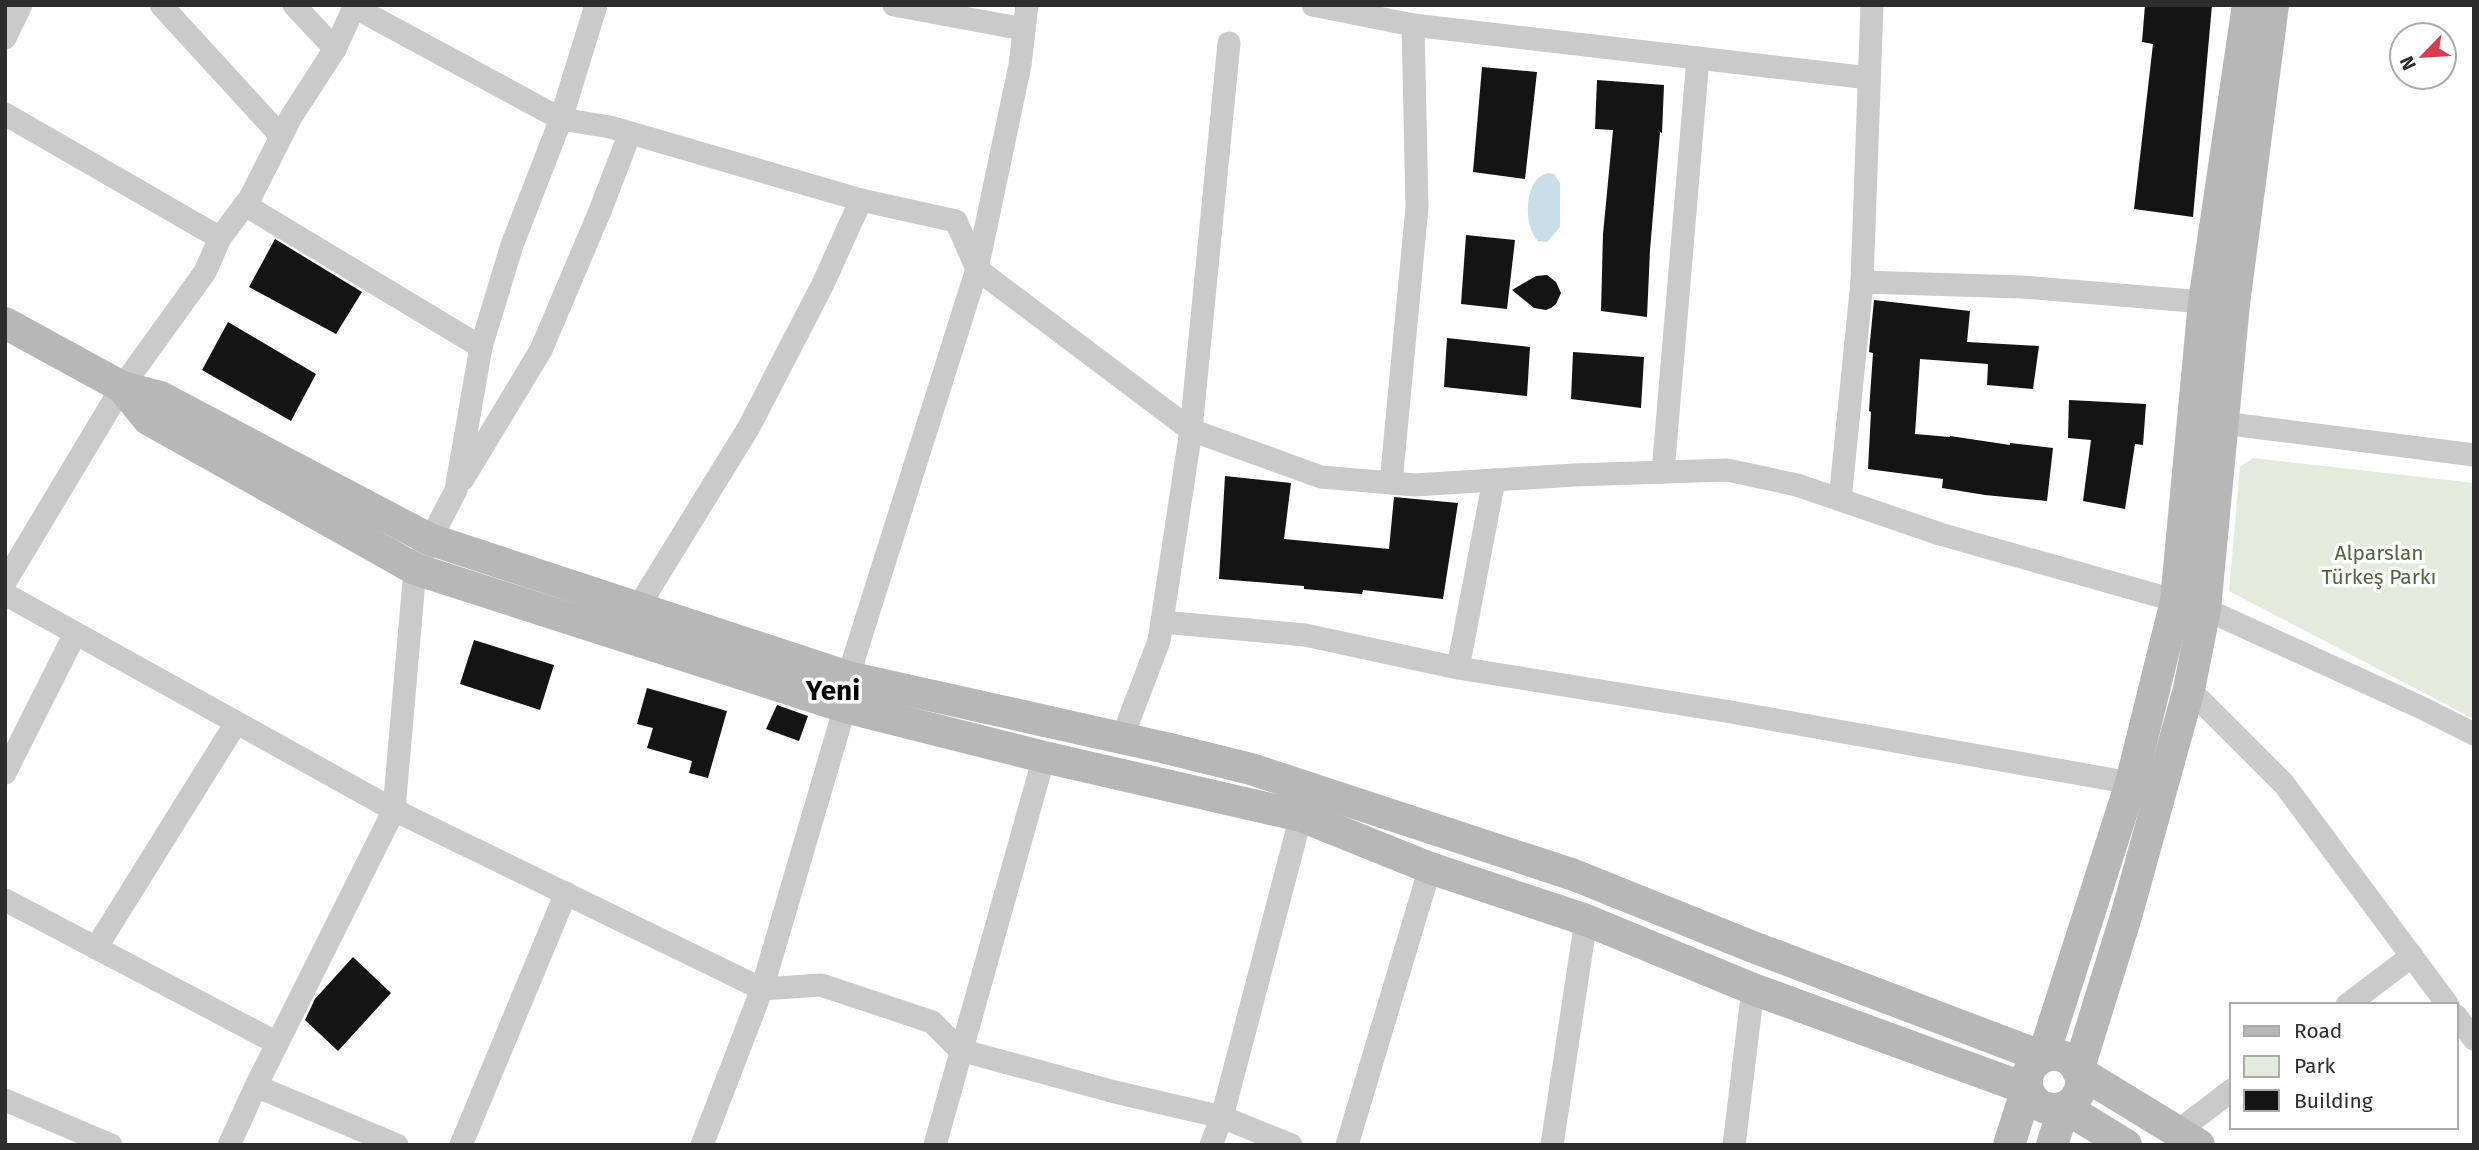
<svg xmlns="http://www.w3.org/2000/svg" width="2479" height="1150" viewBox="0 0 2479 1150" font-family="'Fira Sans',sans-serif">
	<style>
		.green { fill: #e4eadc }
		.water { fill: #c9dee8 }
		.building { fill: #141414 }
		.lines { fill: none; stroke-linecap: round; stroke-linejoin: round }
		.street { stroke: #cacaca; stroke-width: 23 }
		.secondary { stroke: #b7b7b7; stroke-width: 32 }
		.labels { text-anchor: middle; dominant-baseline: central; stroke-width: 7; stroke-linejoin: round; paint-order: stroke }
		.park-label { font-size: 21px; fill: #53653e; stroke: #fff }
		.district-label { font-size: 28px; font-weight: bold; fill: #000; stroke: #fff }
	</style>
	<rect width="100%" height="100%" fill="#fff"/>
	<!-- green -->
	<polygon class="green" points="2253,458 2474,483 2474,719 2229,591 2240,467"/>
	<!-- water -->
	<path class="water" d="M1548,173l6,1 6,9v44l-13,15 -9,-1c-15,-14 -15,-63 10,-68z"/>
	<!-- building -->
	<g class="building">
		<polygon points="2145,5 2212,5 2193,217 2134,209 2153,44 2142,42"/>
		<polygon points="1482,67 1537,72 1525,179 1473,172"/>
		<polygon points="1597,80 1664,85 1662,133 1660,132 1650,250 1647,317 1601,311 1603,234 1613,130 1595,129"/>
		<polygon points="1466,235 1515,240 1507,309 1461,304"/>
		<polygon points="275,239 362,292 336,334 249,287"/>
		<polygon points="1547,275 1556,282 1561,293 1556,304 1551,308 1546,310 1534,308 1512,290 1536,276"/>
		<polygon points="1874,300 1970,311 1967,342 2039,346 2033,389 1987,385 1988,364 1920,359 1915,434 1950,437 1950,436 2010,445 2010,443 2053,448 2047,501 1985,495 1942,488 1943,479 1868,469 1871,412 1869,411 1873,353 1869,352"/>
		<polygon points="228,322 316,374 291,421 202,370"/>
		<polygon points="1447,338 1530,347 1527,396 1444,387"/>
		<polygon points="1573,352 1644,357 1641,408 1571,399"/>
		<polygon points="2069,400 2146,404 2143,445 2135,444 2125,509 2083,501 2091,440 2068,438"/>
		<polygon points="1225,476 1291,483 1284,539 1389,549 1394,497 1458,503 1443,599 1363,590 1362,594 1304,589 1304,586 1219,579"/>
		<polygon points="474,640 554,665 540,710 460,684"/>
		<polygon points="647,688 727,711 708,778 689,773 692,761 647,748 653,728 637,724"/>
		<polygon points="777,705 808,716 799,741 766,729"/>
		<polygon points="353,957 391,993 338,1051 305,1020 315,999"/>
	</g>
	<g class="lines">
		<!-- street -->
		<g class="street">
			<polyline points="161,5 281,136"/>
			<polyline points="294,5 335,49"/>
			<polyline points="894,5 1023,29"/>
			<polyline points="1313,5 1413,25 1869,78"/>
			<polyline points="354,7 561,119 610,127 861,200 956,221 977,269 1191,430 1321,477 1415,485 1574,475 1727,470 1797,485 1940,534 2205,609 2420,707 2474,734"/>
			<polyline points="5,38 21,5"/>
			<polyline points="5,114 220,238"/>
			<polyline points="245,205 481,347"/>
			<polyline points="1862,282 1872,5"/>
			<polyline points="2223,423 2474,455"/>
			<polyline points="1663,472 1698,58"/>
			<polyline points="463,479 541,350 600,211 630,133"/>
			<polyline points="1391,483 1417,207 1413,25"/>
			<polyline points="1840,500 1862,282 2022,287 2204,302"/>
			<polyline points="5,582 122,387 205,272 220,238 250,198 291,117 335,49 355,5"/>
			<polyline points="5,594 394,810 762,989 821,985 932,1022 960,1050 1115,1092 1222,1117 1291,1145"/>
			<polyline points="637,609 749,427 823,284 861,200"/>
			<polyline points="1162,622 1305,635 1458,668 1725,711 2131,783"/>
			<polyline points="1458,668 1494,480"/>
			<polyline points="2189,689 2284,784 2448,1005"/>
			<polyline points="1122,738 1159,641 1191,430 1229,43"/>
			<polyline points="5,773 75,634"/>
			<polyline points="5,900 277,1043"/>
			<polyline points="96,948 236,723"/>
			<polyline points="2347,1005 2412,956"/>
			<polyline points="2456,1016 2474,1039"/>
			<polyline points="256,1086 397,1145"/>
			<polyline points="5,1100 111,1145"/>
			<polyline points="2177,1132 2232,1090"/>
			<polyline points="229,1145 256,1086 394,810 415,569 456,490 481,347 512,245 561,119 596,5"/>
			<polyline points="461,1145 566,893"/>
			<polyline points="702,1145 762,989 845,707 848,677 977,269 1020,65 1027,5"/>
			<polyline points="935,1145 1044,757"/>
			<polyline points="1211,1145 1222,1117 1301,816"/>
			<polyline points="1347,1145 1430,868"/>
			<polyline points="1552,1145 1586,920"/>
			<polyline points="1734,1145 1753,989"/>
		</g>
		<!-- secondary -->
		<g class="secondary">
			<polyline points="5,323 122,387 160,397 429,539 848,677 1166,748 1251,769 1574,875 1753,947 2043,1057 2131,783 2176,601 2204,302 2248,5"/>
			<polyline points="122,387 148,419 415,569 845,707 1044,757 1301,816 1430,868 1586,920 1753,989 2027,1089 2009,1145"/>
			<circle cx="2054" cy="1082" r="27"/>
			<polyline points="2052,1145 2064,1107 2126,1145"/>
			<polyline points="2199,1145 2078,1071 2127,913 2189,689 2205,609 2234,304 2273,5"/>
		</g>
	</g>
	<g class="labels">
		<!-- park labels -->
		<g class="park-label">
			<text x="2379" y="553">Alparslan<tspan x="2379" dy="24">Türkeş Parkı</tspan></text>
		</g>
		<!-- district labels -->
		<g class="district-label">
			<text x="833" y="690">Yeni</text>
		</g>
	</g>
	<!-- border -->
	<rect width="2479" height="1150" fill="none" stroke="#2d2d2d" stroke-width="14"/>
	<!-- legend -->
	<rect x="2230" y="1003" width="228" height="126" fill="#ffffff" stroke="#ababab" stroke-width="2"/>
	<rect x="2244" y="1026" width="35" height="10" fill="#b7b7b7" stroke="#ababab" stroke-width="2"/>
	<text x="2294" y="1038" font-size="21" fill="#2d2d2d">Road</text>
	<rect x="2244" y="1056" width="35" height="21" fill="#e4eadc" stroke="#ababab" stroke-width="2"/>
	<text x="2294" y="1073" font-size="21" fill="#2d2d2d">Park</text>
	<rect x="2244" y="1090" width="35" height="21" fill="#141414" stroke="#ababab" stroke-width="2"/>
	<text x="2294" y="1108" font-size="21" fill="#2d2d2d">Building</text>
	<!-- north arrow -->
	<g transform="translate(2423 56) rotate(245)"><circle r="33" fill="#ffffff" stroke="#ababab" stroke-width="2"/>
	<path d="M0-5L12 26L0 18L-12 26Z" fill="#d83c52"/>
	<text y="-10" font-size="19" font-weight="bold" text-anchor="middle" fill="#2d2d2d">N</text>
	</g>
</svg>
